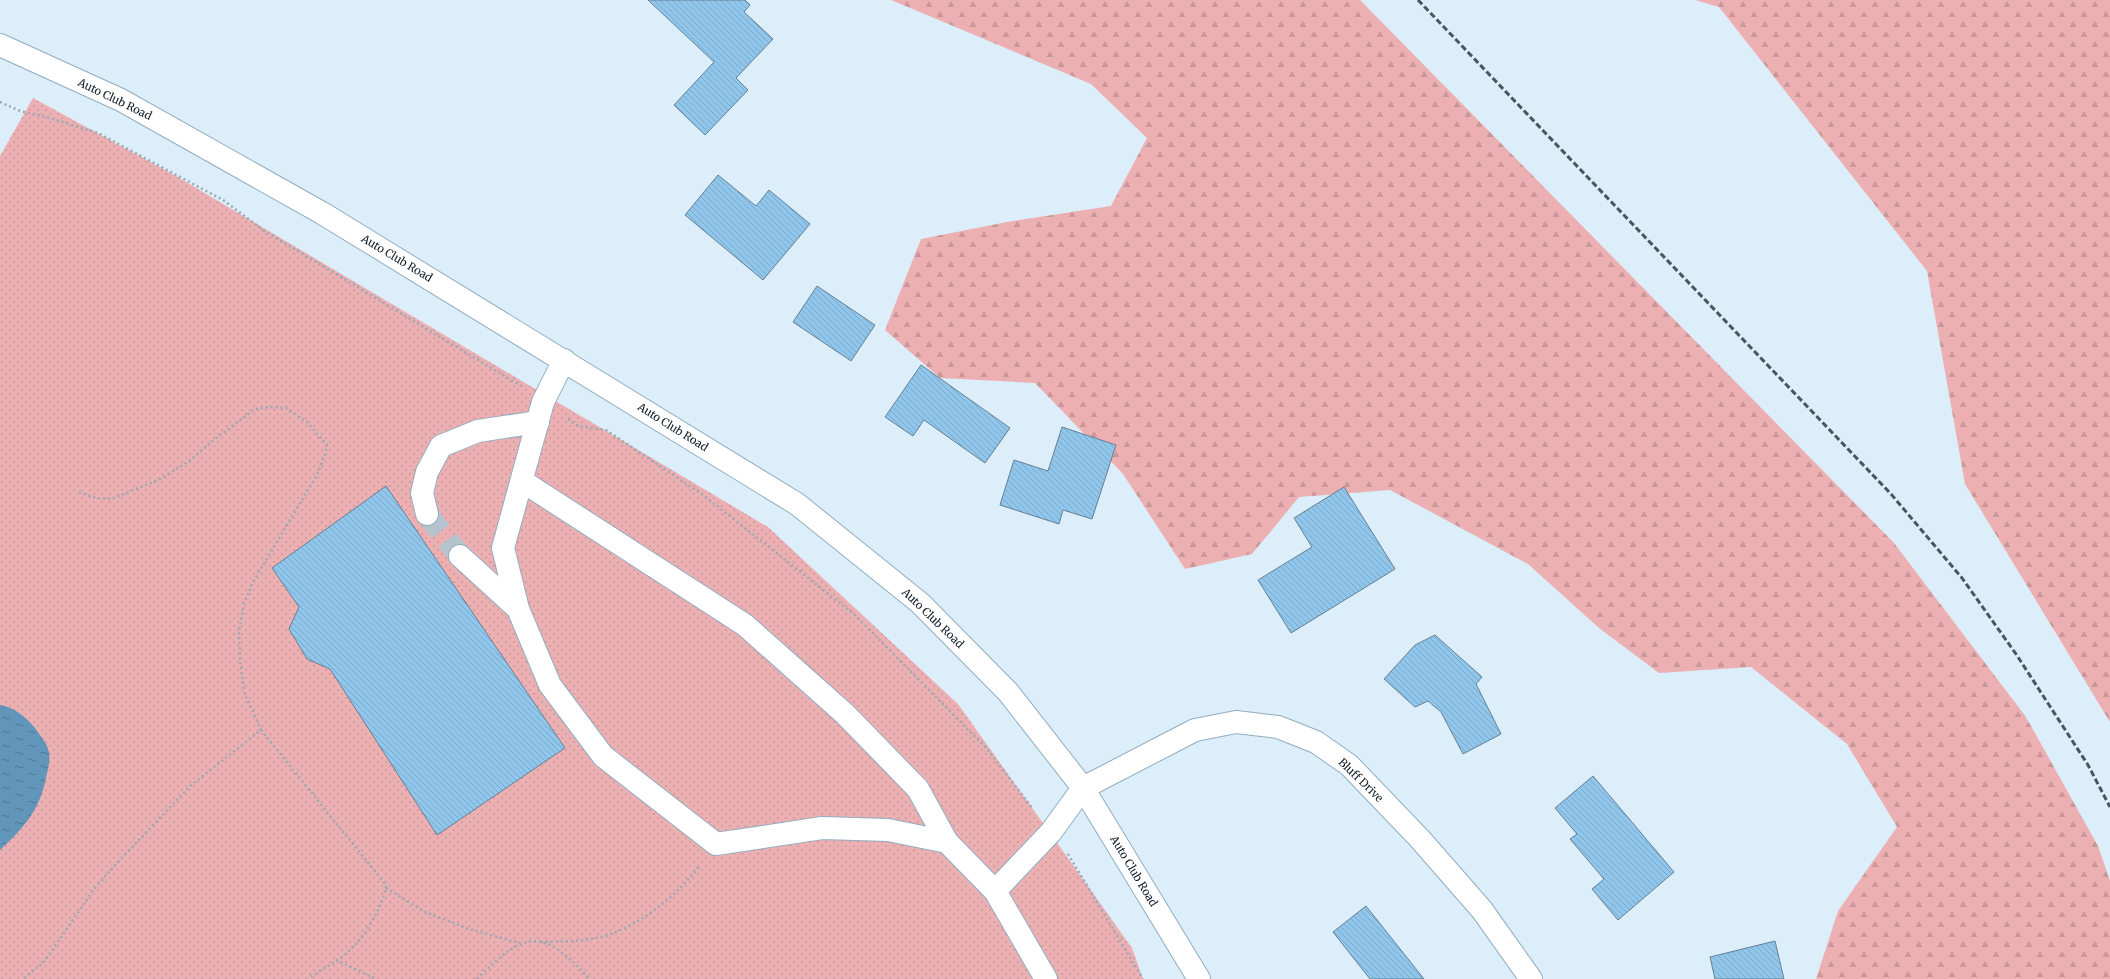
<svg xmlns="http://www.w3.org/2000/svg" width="2110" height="979" viewBox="0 0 2110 979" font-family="Merriweather,serif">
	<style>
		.grass { fill: url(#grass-dots) }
		.forest { fill: url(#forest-firs) }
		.water { fill: url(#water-ripples) }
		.building { fill: url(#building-back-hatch); stroke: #657f92 }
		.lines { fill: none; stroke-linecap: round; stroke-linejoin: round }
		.minor-tunnel { stroke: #b4c4cf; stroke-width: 22; stroke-dasharray: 22 11; stroke-linecap: butt }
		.minor-casing { stroke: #91adc1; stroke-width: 24 }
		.path { stroke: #99a9b3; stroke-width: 2.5; stroke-dasharray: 2 3; stroke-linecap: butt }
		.minor { stroke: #fff; stroke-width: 22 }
		.rail { stroke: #49565e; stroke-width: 3; stroke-dasharray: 6 3; stroke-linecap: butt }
		.labels { text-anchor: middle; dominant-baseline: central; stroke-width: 3; stroke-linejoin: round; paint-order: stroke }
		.street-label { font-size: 11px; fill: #121d24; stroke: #fff }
	</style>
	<defs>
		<pattern id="grass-dots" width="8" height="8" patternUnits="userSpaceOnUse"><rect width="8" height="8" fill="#ecb0b3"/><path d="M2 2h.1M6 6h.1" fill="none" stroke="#c9979a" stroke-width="1.8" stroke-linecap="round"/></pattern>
		<pattern id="forest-firs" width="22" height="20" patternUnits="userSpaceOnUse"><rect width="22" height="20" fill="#ecb0b3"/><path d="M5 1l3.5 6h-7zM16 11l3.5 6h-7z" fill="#c9979a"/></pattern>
		<pattern id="water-ripples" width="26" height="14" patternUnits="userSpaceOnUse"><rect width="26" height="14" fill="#6195b9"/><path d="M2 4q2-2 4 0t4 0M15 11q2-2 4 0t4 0" fill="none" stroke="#4f7996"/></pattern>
		<pattern id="building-back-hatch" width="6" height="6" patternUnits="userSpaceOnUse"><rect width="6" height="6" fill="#90c6eb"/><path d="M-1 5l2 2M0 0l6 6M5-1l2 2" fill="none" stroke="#7baac9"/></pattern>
	</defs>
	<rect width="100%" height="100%" fill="#dceefa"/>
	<!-- grass -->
	<polygon class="grass" points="33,98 176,176 768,527 958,704 1132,948 1143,979 0,979 0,156"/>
	<!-- forest -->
	<g class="forest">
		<polygon points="891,0 1360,0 1894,543 2026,717 2098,846 2110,881 2110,979 1816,979 1838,911 1897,827 1847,744 1751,667 1659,673 1599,628 1528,564 1390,490 1299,497 1252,554 1185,569 1123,474 1035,383 940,378 885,330 921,239 1007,222 1111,206 1147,138 1091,84"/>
		<polygon points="1695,0 2110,0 2110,722 1965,484 1927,271 1719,7"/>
	</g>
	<!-- water -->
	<path class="water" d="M0,705c14,2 26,12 35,23 4,6 11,14 13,21 3,8 1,16 -1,24 -6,35 -21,53 -47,77z"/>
	<!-- building -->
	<g class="building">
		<polygon points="648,0 745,0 750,5 744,12 773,39 736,78 748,90 705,135 674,105 714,62"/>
		<polygon points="718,175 756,206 769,190 810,224 763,280 685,215"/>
		<polygon points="817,286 875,325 851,361 793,322"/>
		<polygon points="921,365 1010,428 985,463 924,420 913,436 885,417"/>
		<polygon points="1062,427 1116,445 1092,519 1063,510 1059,524 1000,505 1014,460 1048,471"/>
		<polygon points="386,486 565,748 437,835 330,669 307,659 289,629 299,607 272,568"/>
		<polygon points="1344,487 1395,569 1291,633 1258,580 1312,547 1294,518"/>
		<polygon points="1435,635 1482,677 1476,684 1501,734 1463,754 1441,712 1428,701 1415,707 1384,679 1415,645"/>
		<polygon points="1593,776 1674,872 1618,920 1592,889 1604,879 1570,839 1577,834 1555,808"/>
		<polygon points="1366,906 1424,979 1370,979 1333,932"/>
		<polygon points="1775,941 1784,979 1715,979 1710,957"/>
	</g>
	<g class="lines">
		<!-- minor-tunnel -->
		<polyline class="minor-tunnel" points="427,514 460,556"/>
		<defs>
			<g id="minor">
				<polyline points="0,45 121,100 322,213 797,504 920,603 1008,692 1083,788 1199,979"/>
				<polyline points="564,360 543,402 503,548 518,609 550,685 603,756 716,844 822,828 888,830 947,842 995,891 1046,979"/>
				<polyline points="522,481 745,625 845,714 918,789 947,842"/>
				<polyline points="427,514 422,493 427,472 441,446 478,431 538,422"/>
				<polyline points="460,556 518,609"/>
				<polyline points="995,891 1051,832 1083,788 1195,730 1236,722 1278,727 1316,742 1349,765 1420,839 1482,910 1531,979"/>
			</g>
		</defs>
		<!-- minor casing -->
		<use href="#minor" class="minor-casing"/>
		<!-- path -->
		<g class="path">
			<polyline points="0,102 20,111 46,117 98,133 223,200 263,230 521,386"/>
			<polyline points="568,419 578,426 606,430 703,495 855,615 987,749 1033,809"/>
			<path d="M261,730l125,155c-2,20 -22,53 -37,66 -12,11 -28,18 -41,28"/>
			<polyline points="1068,854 1143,979"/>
			<polyline points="386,888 425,912 469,929 520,943"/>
			<path d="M541,942c23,-1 48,0 70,-8 34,-13 68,-40 89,-69"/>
			<polyline points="336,960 376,979"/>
			<polyline points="24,978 44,962 94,889 119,861 190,786 261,730 245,695 240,662 239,632 244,604 253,582 318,473 325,455 327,445 307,422 286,408 269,407 255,409 215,439 188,462 160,479 112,499 96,498 79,492"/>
			<path d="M477,979c49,-49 64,-52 113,0"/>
		</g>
		<!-- minor -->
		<use href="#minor" class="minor"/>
		<!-- rail -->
		<polyline class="rail" points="1418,0 1891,494 1962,578 2016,654 2088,765 2110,807"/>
	</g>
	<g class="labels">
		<!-- street labels -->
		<g class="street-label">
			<text transform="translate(115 99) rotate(26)">Auto Club Road</text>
			<text transform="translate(397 258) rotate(31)">Auto Club Road</text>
			<text transform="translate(673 427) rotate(32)">Auto Club Road</text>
			<text transform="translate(933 618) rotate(44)">Auto Club Road</text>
			<text transform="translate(1361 780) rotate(44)">Bluff Drive</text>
			<text transform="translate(1134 871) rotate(59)">Auto Club Road</text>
		</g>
	</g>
</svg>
